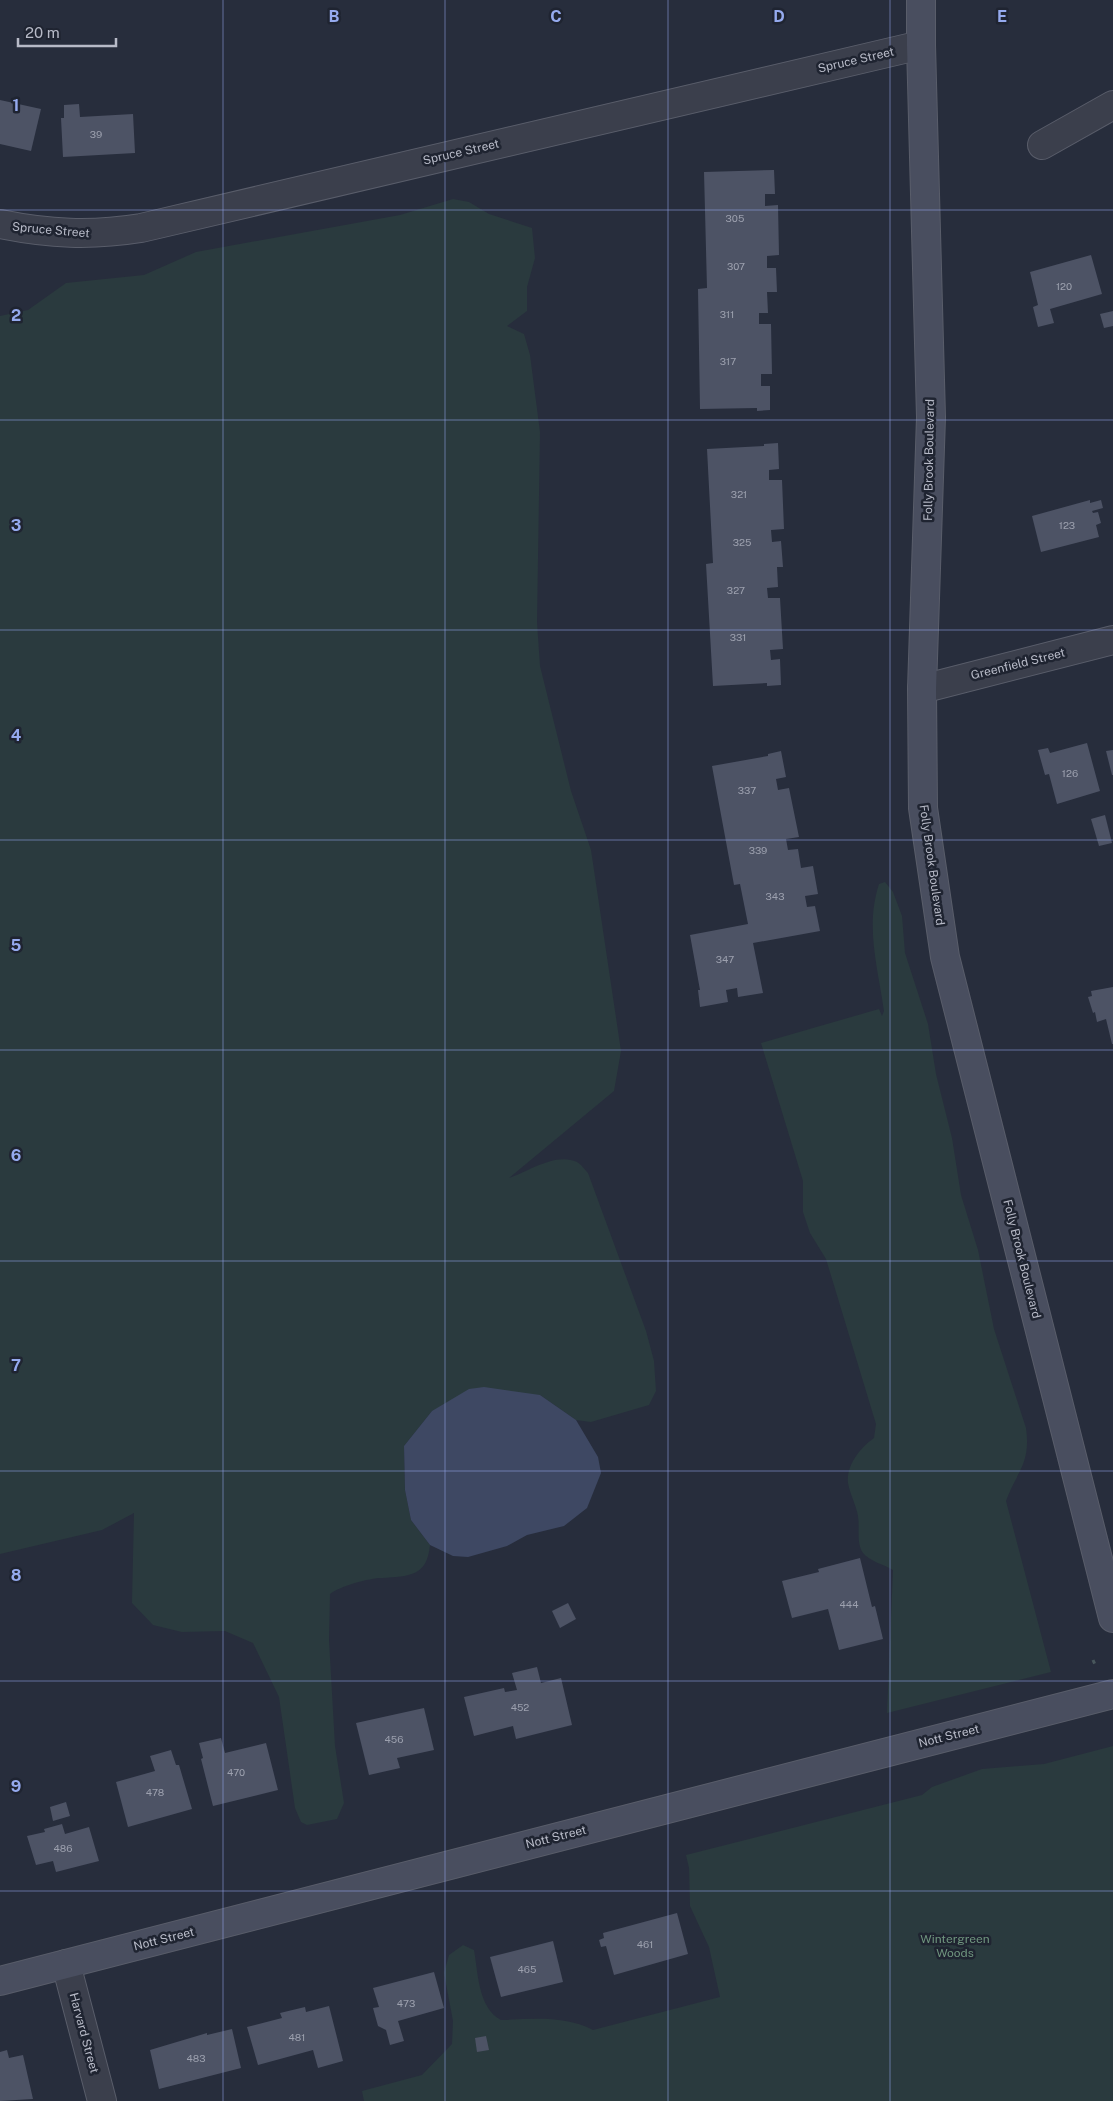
<svg xmlns="http://www.w3.org/2000/svg" width="1113" height="2101" viewBox="0 0 1113 2101" font-family="'Public Sans',sans-serif">
	<style>
		.green { fill: #2a3a3e }
		.water { fill: #3e4863 }
		.building { fill: #4d5365 }
		.lines { fill: none; stroke-linecap: round; stroke-linejoin: round }
		.street-casing { stroke: #595d6a; stroke-width: 30 }
		.secondary-casing { stroke: #595d6a; stroke-width: 30 }
		.path { stroke: #49575c; stroke-width: 3; stroke-dasharray: 4 4; stroke-linecap: butt }
		.street { stroke: #3b3f4c; stroke-width: 28 }
		.secondary { stroke: #494e5f; stroke-width: 28 }
		.grid { fill: none; stroke: #95aaee; stroke-width: 1; stroke-opacity: 0.55 }
		.labels { text-anchor: middle; dominant-baseline: central; stroke-width: 5; stroke-linejoin: round; paint-order: stroke }
		.number-label { font-size: 10px; fill: #9ca0ae }
		.street-label { font-size: 12px; fill: #b7bac7; stroke: #1f2431 }
		.park-label { font-size: 12px; fill: #70967f; stroke: #1f2431 }
		.grid-label { font-size: 16px; text-anchor: middle; font-weight: bold; fill: #95aaee; stroke: #1f2431; stroke-width: 5; stroke-linejoin: round; paint-order: stroke }
	</style>
	<rect width="100%" height="100%" fill="#272d3c"/>
	<!-- green -->
	<g class="green">
		<path d="M453,199l16,3 20,12 43,14 3,30 -8,29v24l-20,15 17,8 6,21 10,77 -3,190 3,44 31,125 20,59 30,201 -7,40 -105,87c19,-6 46,-26 68,-16 4,2 8,8 11,11l58,158 8,30 2,30 -7,14 -58,17 -15,-2 -36,-25 -108,16 -28,35 1,44 6,30 19,25c-3,32 -21,31 -48,33 -13,0 -42,8 -52,16l-1,46 6,106 9,57 -7,16 -30,6 -6,-3 -6,-14 -16,-111 -26,-54 -28,-12 -43,1 -29,-7 -21,-22 2,-90 -32,17 -102,24v-1238l28,-6 38,-27 78,-8 52,-23 204,-37z"/>
		<path d="M885,882l8,10 9,24 3,37 23,71 8,50 16,64 9,57 17,55 16,79 32,99c5,36 -9,43 -20,73l45,171 -164,41 6,-143c-8,-5 -24,-9 -30,-17 -7,-10 -3,-25 -5,-37 -2,-11 -8,-22 -10,-33 -2,-18 13,-36 26,-45l2,-14 -50,-165 -16,-26 -7,-21v-31l-42,-138 118,-34 3,7 2,-5c-6,-43 -19,-84 -5,-127z"/>
		<path d="M1113,1746v355h-749l-2,-10 60,-16 30,-31 1,-23 -9,-48 5,-18 14,-10 11,5c4,22 4,58 27,70 31,-1 63,-5 92,10l127,-33 -11,-50 -19,-41 -1,-38 -3,-13 236,-60 10,-8 50,-18 62,-5z"/>
	</g>
	<!-- water -->
	<polygon class="water" points="484,1387 540,1395 576,1420 598,1457 601,1473 587,1508 564,1526 527,1535 507,1546 468,1557 453,1556 430,1545 411,1520 405,1490 404,1446 432,1411 469,1389"/>
	<!-- building -->
	<g class="building">
		<polygon points="0,100 41,109 31,151 0,144"/>
		<polygon points="79,104 80,117 133,114 135,153 63,157 61,118 64,118 64,105"/>
		<polygon points="774,170 775,194 765,194 765,206 778,205 779,255 767,256 767,268 776,268 777,292 767,292 768,313 759,313 759,324 771,324 772,374 761,374 761,386 770,386 770,410 757,411 757,408 700,409 698,289 707,288 704,172"/>
		<polygon points="1091,255 1102,294 1050,309 1054,323 1038,327 1033,307 1038,305 1030,272"/>
		<polygon points="1113,311 1113,326 1104,328 1100,314"/>
		<polygon points="778,443 779,469 769,470 769,480 782,480 784,529 771,530 772,542 781,541 783,567 777,567 778,587 767,588 768,598 780,598 783,649 770,650 771,660 780,659 781,685 767,686 767,683 713,686 706,564 713,563 707,449 764,446 764,444"/>
		<polygon points="1090,500 1090,503 1101,500 1103,508 1092,511 1093,513 1098,512 1101,523 1096,525 1099,537 1041,552 1032,516"/>
		<polygon points="1087,743 1100,791 1057,804 1049,774 1045,775 1038,750 1048,748 1050,753"/>
		<polygon points="1113,750 1113,775 1112,775 1106,751"/>
		<polygon points="781,751 786,777 776,779 778,790 789,788 799,837 786,839 788,850 798,849 801,868 813,866 818,894 805,896 807,907 815,906 820,931 753,943 763,993 738,997 737,988 726,990 728,1002 700,1007 698,990 700,990 690,935 748,924 740,884 734,885 712,766 768,756 768,754"/>
		<polygon points="1105,815 1112,843 1099,846 1091,819"/>
		<polygon points="1113,987 1113,1044 1112,1044 1106,1019 1097,1022 1095,1012 1093,1013 1088,997 1092,996 1091,991"/>
		<polygon points="860,1558 872,1607 875,1606 883,1639 839,1650 828,1609 792,1618 782,1581 819,1572 818,1569"/>
		<polygon points="568,1603 576,1619 560,1628 552,1611"/>
		<polygon points="537,1667 541,1683 561,1678 572,1725 516,1739 513,1726 474,1736 464,1697 504,1688 505,1692 517,1690 512,1673"/>
		<polygon points="424,1708 434,1750 397,1758 400,1768 369,1775 356,1723"/>
		<polygon points="221,1738 225,1753 266,1743 278,1790 213,1806 201,1759 203,1758 199,1743"/>
		<polygon points="171,1750 176,1765 179,1765 192,1809 128,1827 116,1782 155,1771 150,1756"/>
		<polygon points="66,1802 70,1816 53,1821 50,1807"/>
		<polygon points="62,1824 65,1834 89,1827 99,1861 56,1872 53,1861 36,1865 27,1836 45,1832 44,1829"/>
		<polygon points="677,1913 688,1954 614,1975 606,1946 601,1947 599,1940 604,1938 603,1933"/>
		<polygon points="553,1941 563,1982 501,1997 490,1957"/>
		<polygon points="434,1972 444,2008 398,2021 404,2041 390,2045 386,2030 378,2026 373,2008 379,2007 373,1988"/>
		<polygon points="329,2006 343,2061 318,2068 313,2050 258,2065 247,2027 282,2018 280,2013 305,2007 306,2012"/>
		<polygon points="232,2029 241,2068 159,2089 150,2050 207,2033 207,2035"/>
		<polygon points="486,2036 489,2050 477,2052 475,2038"/>
		<polygon points="7,2050 9,2058 23,2055 33,2099 0,2101 0,2052"/>
	</g>
	<g class="lines">
		<defs>
			<g id="street">
				<polyline points="1042,145 1113,105"/>
				<path d="M0,224c49,10 91,12 141,4l780,-183"/>
				<polyline points="922,689 1113,640"/>
				<polyline points="66,1964 102,2101"/>
			</g>
			<g id="secondary">
				<polyline points="921,0 921,45 931,417 922,689 923,808 945,957 1113,1618"/>
				<polyline points="0,1981 1113,1694"/>
			</g>
		</defs>
		<!-- street casing -->
		<use href="#street" class="street-casing"/>
		<!-- secondary casing -->
		<use href="#secondary" class="secondary-casing"/>
		<!-- path -->
		<polyline class="path" points="1093,1660 1096,1667"/>
		<!-- street -->
		<use href="#street" class="street"/>
		<!-- secondary -->
		<use href="#secondary" class="secondary"/>
	</g>
	<!-- grid -->
	<path class="grid" d="M223,0v2101M445,0v2101M668,0v2101M890,0v2101M0,210h1113M0,420h1113M0,630h1113M0,840h1113M0,1050h1113M0,1261h1113M0,1471h1113M0,1681h1113M0,1891h1113"/>
	<g class="labels">
		<!-- number labels -->
		<g class="number-label">
			<text x="96" y="134">39</text>
			<text x="735" y="218">305</text>
			<text x="736" y="266">307</text>
			<text x="1064" y="286">120</text>
			<text x="727" y="314">311</text>
			<text x="728" y="361">317</text>
			<text x="739" y="494">321</text>
			<text x="1067" y="525">123</text>
			<text x="742" y="542">325</text>
			<text x="736" y="590">327</text>
			<text x="738" y="637">331</text>
			<text x="1070" y="773">126</text>
			<text x="747" y="790">337</text>
			<text x="758" y="850">339</text>
			<text x="775" y="896">343</text>
			<text x="725" y="959">347</text>
			<text x="849" y="1604">444</text>
			<text x="520" y="1707">452</text>
			<text x="394" y="1739">456</text>
			<text x="236" y="1772">470</text>
			<text x="155" y="1792">478</text>
			<text x="63" y="1848">486</text>
			<text x="645" y="1944">461</text>
			<text x="527" y="1969">465</text>
			<text x="406" y="2003">473</text>
			<text x="297" y="2037">481</text>
			<text x="196" y="2058">483</text>
		</g>
		<!-- street labels -->
		<g class="street-label">
			<text transform="translate(856 60) rotate(-13)">Spruce Street</text>
			<text transform="translate(461 152) rotate(-13)">Spruce Street</text>
			<text transform="translate(51 230) rotate(5)">Spruce Street</text>
			<text transform="translate(929 460) rotate(-89)">Folly Brook Boulevard</text>
			<text transform="translate(1018 664) rotate(-14)">Greenfield Street</text>
			<text transform="translate(932 865) rotate(82)">Folly Brook Boulevard</text>
			<text transform="translate(1022 1259) rotate(76)">Folly Brook Boulevard</text>
			<text transform="translate(949 1736) rotate(-14)">Nott Street</text>
			<text transform="translate(556 1837) rotate(-14)">Nott Street</text>
			<text transform="translate(164 1939) rotate(-14)">Nott Street</text>
			<text transform="translate(84 2033) rotate(75)">Harvard Street</text>
		</g>
		<!-- park labels -->
		<g class="park-label">
			<text x="955" y="1939">Wintergreen<tspan x="955" dy="14">Woods</tspan></text>
		</g>
	</g>
	<g class="grid-label">
		<text x="334" y="22">B</text>
		<text x="556" y="22">C</text>
		<text x="779" y="22">D</text>
		<text x="1002" y="22">E</text>
		<text x="16" y="111">1</text>
		<text x="16" y="321">2</text>
		<text x="16" y="531">3</text>
		<text x="16" y="741">4</text>
		<text x="16" y="951">5</text>
		<text x="16" y="1161">6</text>
		<text x="16" y="1371">7</text>
		<text x="16" y="1581">8</text>
		<text x="16" y="1792">9</text>
	</g>
	<!-- scale -->
	<path d="M18 38v8h98v-8" fill="none" stroke="#b7bac7" stroke-width="2.5"/>
	<text x="25" y="38" font-size="15" fill="#b7bac7" stroke="#1f2431" stroke-width="4" paint-order="stroke">20 m</text>
</svg>
